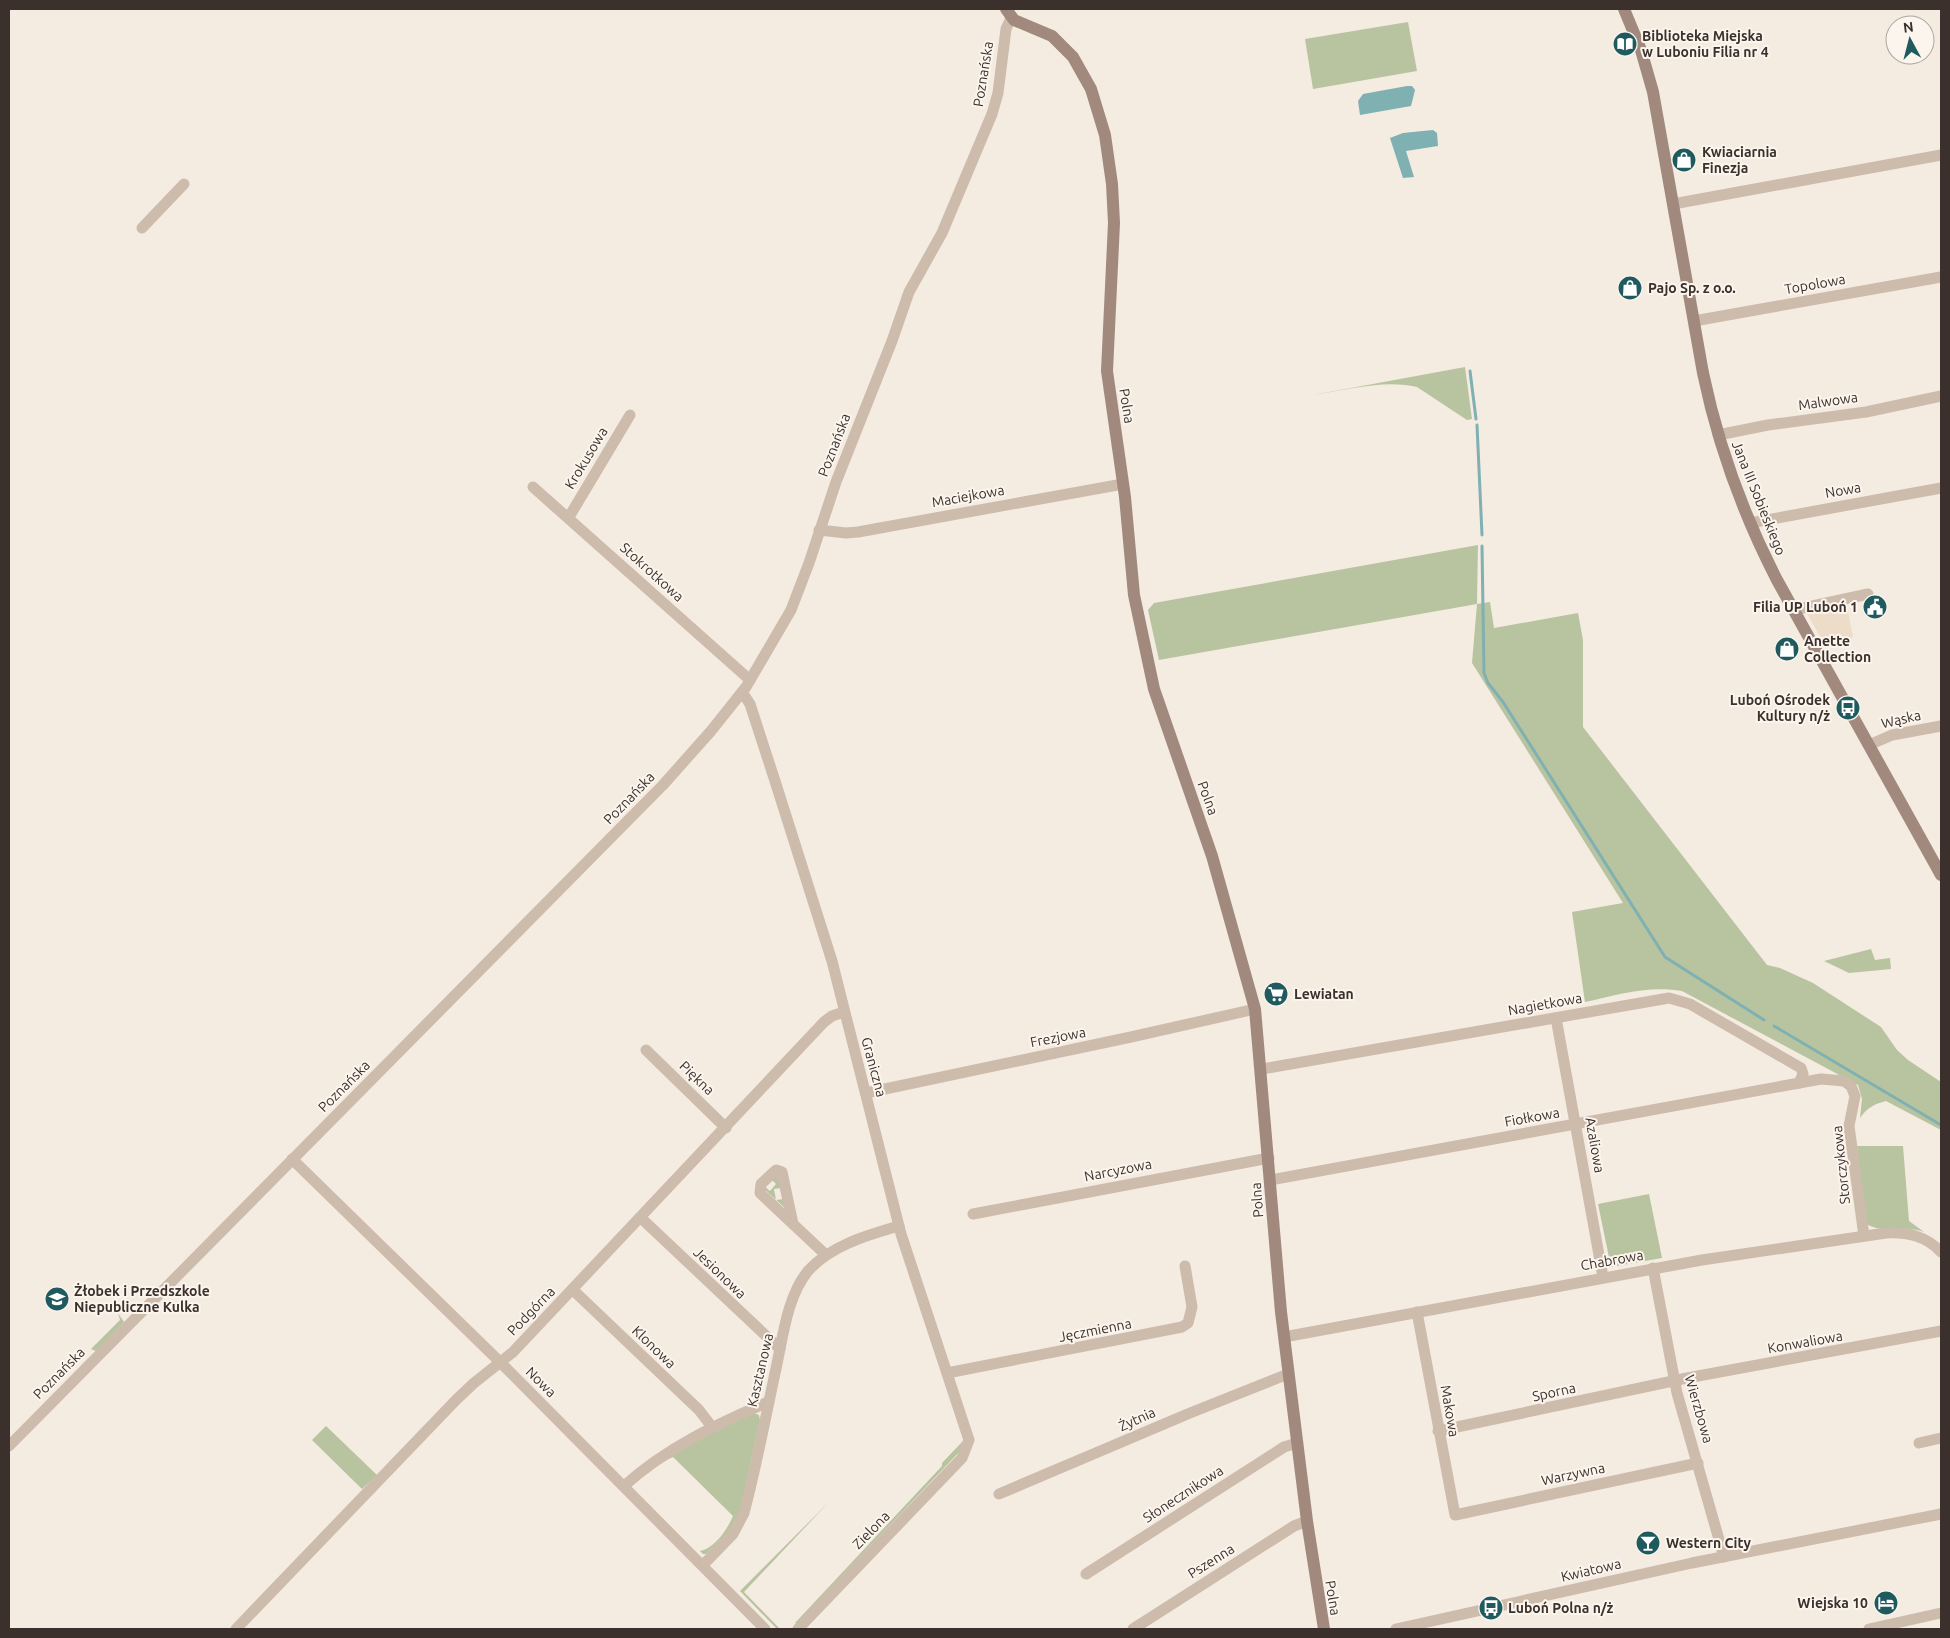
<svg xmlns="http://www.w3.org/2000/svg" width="1950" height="1638" viewBox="0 0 1950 1638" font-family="Ubuntu,sans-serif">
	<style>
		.green { fill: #b8c4a0 }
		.plaza { fill: #ecdcc8 }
		.water { fill: #7fb0b2 }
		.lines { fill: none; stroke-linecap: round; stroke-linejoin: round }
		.stream { stroke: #7fb0b2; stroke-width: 3 }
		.street { stroke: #cdbbac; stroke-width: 11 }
		.secondary { stroke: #a18a7d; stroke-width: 12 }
		.labels { text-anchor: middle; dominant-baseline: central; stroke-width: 4; stroke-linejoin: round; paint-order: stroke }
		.poi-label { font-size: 14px; font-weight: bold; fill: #3b302b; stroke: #fbf5ee; text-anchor: start }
		.street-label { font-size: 14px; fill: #3b302b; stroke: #fbf5ee }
	</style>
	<rect width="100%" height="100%" fill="#f4ebe1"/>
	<!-- green -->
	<g class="green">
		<polygon points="1408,22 1417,71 1313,89 1305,39"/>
		<path d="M1465,367l7,52 -5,1 -50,-33c-32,-8 -71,3 -104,8z"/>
		<path d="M1478,545l-1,59 13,-2 4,26 84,-15 5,27v87l184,238 13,3 33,15 68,44 16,23 11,10 33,22v48l-55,-29c-12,3 -19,7 -26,17l2,-19 -4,-14 -176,-94c-33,-6 -65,4 -97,11l-13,-90 51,-9 -151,-240 5,-59 -318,56 -11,-50 6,-7z"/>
		<polygon points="1871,949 1875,960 1890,958 1891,969 1849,973 1824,961"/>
		<path d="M1857,1146h46l6,75 15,11c-21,-8 -43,2 -57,-8z"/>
		<polygon points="777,1176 781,1188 774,1189 776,1200 784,1199 784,1207 763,1188 764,1186 770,1191 776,1184 771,1179"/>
		<polygon points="1649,1194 1662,1258 1611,1267 1598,1204"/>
		<polygon points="118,1313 124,1322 96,1351 91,1349 120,1320"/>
		<path d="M754,1413l5,2 1,5 -20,91 -10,19 -24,24h-3l-3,-3c15,-3 27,-21 33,-35l-60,-59 -15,7 51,-30z"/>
		<polygon points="326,1426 377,1475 362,1489 312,1440"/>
		<polygon points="963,1432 963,1448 797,1623 795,1623 942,1466 942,1463 963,1441"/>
		<polygon points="828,1503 744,1592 779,1628 783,1629 777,1629 740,1591"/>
	</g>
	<!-- plaza -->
	<polygon class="plaza" points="1846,602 1853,637 1824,643 1806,612"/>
	<!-- water -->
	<g class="water">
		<polygon points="1407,86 1412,86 1415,90 1411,106 1360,115 1358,101 1363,94"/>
		<polygon points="1433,130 1437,133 1438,146 1406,151 1414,177 1403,178 1390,138 1403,133"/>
	</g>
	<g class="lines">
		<!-- stream -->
		<g class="stream">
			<polyline points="1470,371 1476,419"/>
			<polyline points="1477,425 1482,535"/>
			<polyline points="1482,546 1484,673 1488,683 1503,702 1665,957 1764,1020"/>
			<polyline points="1774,1026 1941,1125"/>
		</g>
		<!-- street -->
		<g class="street">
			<polyline points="1673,204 1941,155"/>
			<polyline points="142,228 184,184"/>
			<polyline points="1694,321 1941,277"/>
			<polyline points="1718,435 1768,425 1866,412 1941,396"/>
			<polyline points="533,487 750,680"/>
			<polyline points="569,517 630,415"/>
			<polyline points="1750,523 1941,488"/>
			<polyline points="819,530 846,533 858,532 1123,484"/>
			<polyline points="1794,610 1868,594"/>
			<polyline points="742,692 750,704 775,781 832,961 901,1234 969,1440 962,1458 798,1629"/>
			<polyline points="1869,745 1892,735 1941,726"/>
			<polyline points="1556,1018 1603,1277"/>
			<polyline points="646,1050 726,1128"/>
			<polyline points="1262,1069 1669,998 1690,1004 1801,1068 1803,1074 1799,1083"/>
			<polyline points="866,1093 1131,1037 1255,1009"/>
			<polyline points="292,1159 501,1363 765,1629"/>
			<polyline points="1270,1180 1821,1079 1844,1081 1851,1086 1855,1096 1849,1126 1864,1236"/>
			<polyline points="973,1214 1269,1158"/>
			<polyline points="641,1218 780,1349"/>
			<polyline points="793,1224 782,1172 776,1170 761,1184 760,1193 826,1255"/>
			<polyline points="1653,1268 1677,1393 1724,1557"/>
			<polyline points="573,1290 699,1410 712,1427"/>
			<polyline points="1417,1312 1455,1515 1698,1463"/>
			<path d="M1284,1337l418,-77 184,-27c22,-1 40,3 55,19"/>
			<polyline points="947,1373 1182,1327 1188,1323 1192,1307 1185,1266"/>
			<polyline points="1438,1431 1687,1378 1941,1331"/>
			<polyline points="1919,1443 1941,1438"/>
			<polyline points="9,1446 663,785 711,731 746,687 791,610 809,563 836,482 892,341 909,292 942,233 992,114 998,93 1006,29 1011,18"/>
			<path d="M624,1486c42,-38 93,-62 144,-84"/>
			<polyline points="999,1494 1190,1413 1288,1374"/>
			<path d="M703,1565l30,-31 11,-21c13,-49 22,-99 33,-149 6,-29 11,-69 31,-93 22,-25 59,-36 91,-45"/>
			<polyline points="1086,1574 1284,1447 1297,1443"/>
			<polyline points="236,1629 456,1400 474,1383 513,1352 824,1022 832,1016 844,1012"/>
			<polyline points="1133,1629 1294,1526 1307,1521"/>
			<polyline points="1396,1629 1692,1563 1941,1514"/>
			<polyline points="1869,1629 1941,1613"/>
		</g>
		<!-- secondary -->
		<g class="secondary">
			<polyline points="1006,9 1014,20 1052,36 1073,57 1091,89 1105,135 1112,184 1114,223 1107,371 1125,497 1134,595 1154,689 1212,856 1255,1009 1281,1312 1307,1521 1324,1629"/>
			<path d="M1624,9l17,41 12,42 50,281c15,72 40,141 74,207l164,295"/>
		</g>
	</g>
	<!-- icons -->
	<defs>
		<symbol id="library-disc" viewBox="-11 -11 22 22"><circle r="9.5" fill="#1f5a5e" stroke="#fbf5ee"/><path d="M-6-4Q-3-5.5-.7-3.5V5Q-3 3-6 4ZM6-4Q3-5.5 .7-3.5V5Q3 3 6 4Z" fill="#fff"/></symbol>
		<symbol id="shop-disc" viewBox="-11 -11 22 22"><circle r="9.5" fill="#1f5a5e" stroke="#fbf5ee"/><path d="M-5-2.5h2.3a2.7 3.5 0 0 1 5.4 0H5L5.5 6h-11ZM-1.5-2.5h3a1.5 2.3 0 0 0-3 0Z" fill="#fff"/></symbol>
		<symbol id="civic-disc" viewBox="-11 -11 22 22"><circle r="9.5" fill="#1f5a5e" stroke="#fbf5ee"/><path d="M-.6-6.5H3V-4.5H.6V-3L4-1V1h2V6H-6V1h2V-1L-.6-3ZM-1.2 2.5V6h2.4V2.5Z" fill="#fff"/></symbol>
		<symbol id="bus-disc" viewBox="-11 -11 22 22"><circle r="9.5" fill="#1f5a5e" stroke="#fbf5ee"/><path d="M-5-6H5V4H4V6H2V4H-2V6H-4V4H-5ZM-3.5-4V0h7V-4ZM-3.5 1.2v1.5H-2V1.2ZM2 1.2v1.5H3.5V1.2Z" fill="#fff"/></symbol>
		<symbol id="supermarket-disc" viewBox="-11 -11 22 22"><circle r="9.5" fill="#1f5a5e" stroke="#fbf5ee"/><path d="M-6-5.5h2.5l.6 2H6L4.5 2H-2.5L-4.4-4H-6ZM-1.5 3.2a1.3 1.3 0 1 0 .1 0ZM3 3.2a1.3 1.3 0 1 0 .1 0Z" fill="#fff"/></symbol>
		<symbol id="school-disc" viewBox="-11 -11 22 22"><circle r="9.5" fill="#1f5a5e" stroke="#fbf5ee"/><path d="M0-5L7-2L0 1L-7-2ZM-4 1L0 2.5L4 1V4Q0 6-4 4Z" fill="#fff"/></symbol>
		<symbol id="bar-disc" viewBox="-11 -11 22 22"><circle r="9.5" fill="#1f5a5e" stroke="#fbf5ee"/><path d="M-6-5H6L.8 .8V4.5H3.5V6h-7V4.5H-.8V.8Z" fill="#fff"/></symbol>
		<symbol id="hotel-disc" viewBox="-11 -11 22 22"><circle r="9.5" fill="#1f5a5e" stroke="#fbf5ee"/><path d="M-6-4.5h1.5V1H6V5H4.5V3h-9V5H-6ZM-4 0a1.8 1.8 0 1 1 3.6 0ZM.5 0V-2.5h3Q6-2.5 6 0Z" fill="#fff"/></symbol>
	</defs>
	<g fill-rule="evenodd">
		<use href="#library-disc" x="1611" y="30" width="28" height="28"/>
		<use href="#shop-disc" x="1670" y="146" width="28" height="28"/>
		<use href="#shop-disc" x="1616" y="274" width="28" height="28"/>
		<use href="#civic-disc" x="1861" y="593" width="28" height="28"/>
		<use href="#shop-disc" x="1773" y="635" width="28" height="28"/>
		<use href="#bus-disc" x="1834" y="694" width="28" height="28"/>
		<use href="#supermarket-disc" x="1262" y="980" width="28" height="28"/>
		<use href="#school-disc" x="43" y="1285" width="28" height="28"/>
		<use href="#bar-disc" x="1634" y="1529" width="28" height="28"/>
		<use href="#hotel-disc" x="1872" y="1589" width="28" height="28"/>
		<use href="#bus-disc" x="1477" y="1594" width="28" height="28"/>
	</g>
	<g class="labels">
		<!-- poi labels -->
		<g class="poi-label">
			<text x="1642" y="36">Biblioteka Miejska<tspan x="1642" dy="16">w Luboniu Filia nr 4</tspan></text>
			<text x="1702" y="152">Kwiaciarnia<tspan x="1702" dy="16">Finezja</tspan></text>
			<text x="1648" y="288">Pajo Sp. z o.o.</text>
			<text x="1858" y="607" text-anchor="end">Filia UP Luboń 1</text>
			<text x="1804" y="641">Anette<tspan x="1804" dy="16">Collection</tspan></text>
			<text x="1830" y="700" text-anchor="end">Luboń Ośrodek<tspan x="1830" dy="16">Kultury n/ż</tspan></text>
			<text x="1294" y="994">Lewiatan</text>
			<text x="74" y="1291">Żłobek i Przedszkole<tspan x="74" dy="16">Niepubliczne Kulka</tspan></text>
			<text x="1666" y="1543">Western City</text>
			<text x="1868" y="1603" text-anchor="end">Wiejska 10</text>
			<text x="1508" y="1608">Luboń Polna n/ż</text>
		</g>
		<!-- street labels -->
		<g class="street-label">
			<text transform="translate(983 74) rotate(-81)">Poznańska</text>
			<text transform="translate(1815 284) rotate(-10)">Topolowa</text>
			<text transform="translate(1828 401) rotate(-8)">Malwowa</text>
			<text transform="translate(1127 406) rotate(81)">Polna</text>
			<text transform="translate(834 445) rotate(-69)">Poznańska</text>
			<text transform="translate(586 458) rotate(-59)">Krokusowa</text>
			<text transform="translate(1843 490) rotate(-10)">Nowa</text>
			<text transform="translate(968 496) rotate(-10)">Maciejkowa</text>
			<text transform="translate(1759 498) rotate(68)">Jana III Sobieskiego</text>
			<text transform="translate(652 572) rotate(42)">Stokrotkowa</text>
			<text transform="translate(1901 719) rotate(-13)">Wąska</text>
			<text transform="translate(629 798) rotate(-46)">Poznańska</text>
			<text transform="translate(1208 798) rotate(70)">Polna</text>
			<text transform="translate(1545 1004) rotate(-10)">Nagietkowa</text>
			<text transform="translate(1058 1037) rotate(-11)">Frezjowa</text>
			<text transform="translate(874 1067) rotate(75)">Graniczna</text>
			<text transform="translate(697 1078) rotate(44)">Piękna</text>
			<text transform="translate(344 1086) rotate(-45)">Poznańska</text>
			<text transform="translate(1532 1117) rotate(-10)">Fiołkowa</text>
			<text transform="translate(1595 1145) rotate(80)">Azaliowa</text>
			<text transform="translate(1841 1165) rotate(-96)">Storczykowa</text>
			<text transform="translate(1118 1170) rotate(-11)">Narcyzowa</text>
			<text transform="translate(1257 1200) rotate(-94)">Polna</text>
			<text transform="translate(1612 1260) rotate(-10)">Chabrowa</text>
			<text transform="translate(720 1273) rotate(44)">Jesionowa</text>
			<text transform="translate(531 1311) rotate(-46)">Podgórna</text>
			<text transform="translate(1095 1330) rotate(-11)">Jęczmienna</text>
			<text transform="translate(1805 1342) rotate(-10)">Konwaliowa</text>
			<text transform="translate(654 1347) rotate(44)">Klonowa</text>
			<text transform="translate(760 1370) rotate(-77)">Kasztanowa</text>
			<text transform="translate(59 1373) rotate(-45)">Poznańska</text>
			<text transform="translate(541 1382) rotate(45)">Nowa</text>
			<text transform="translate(1554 1392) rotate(-12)">Sporna</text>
			<text transform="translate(1699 1409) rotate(74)">Wierzbowa</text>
			<text transform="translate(1450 1411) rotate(80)">Makowa</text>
			<text transform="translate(1137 1419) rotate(-24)">Żytnia</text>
			<text transform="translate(1573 1474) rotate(-12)">Warzywna</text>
			<text transform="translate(1183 1494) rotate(-33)">Słonecznikowa</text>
			<text transform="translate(871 1530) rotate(-46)">Zielona</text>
			<text transform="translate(1211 1561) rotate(-32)">Pszenna</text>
			<text transform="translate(1591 1570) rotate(-13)">Kwiatowa</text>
			<text transform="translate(1333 1598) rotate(81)">Polna</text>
		</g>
	</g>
	<!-- border -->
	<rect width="1950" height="1638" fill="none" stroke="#3b302b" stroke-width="20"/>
	<!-- north arrow -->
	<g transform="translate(1910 40) rotate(353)"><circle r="24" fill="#fbf5ee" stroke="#aea6a0"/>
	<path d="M0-4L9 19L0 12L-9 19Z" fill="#1f5a5e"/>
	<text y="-8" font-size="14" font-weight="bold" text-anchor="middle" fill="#3b302b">N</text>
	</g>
</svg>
